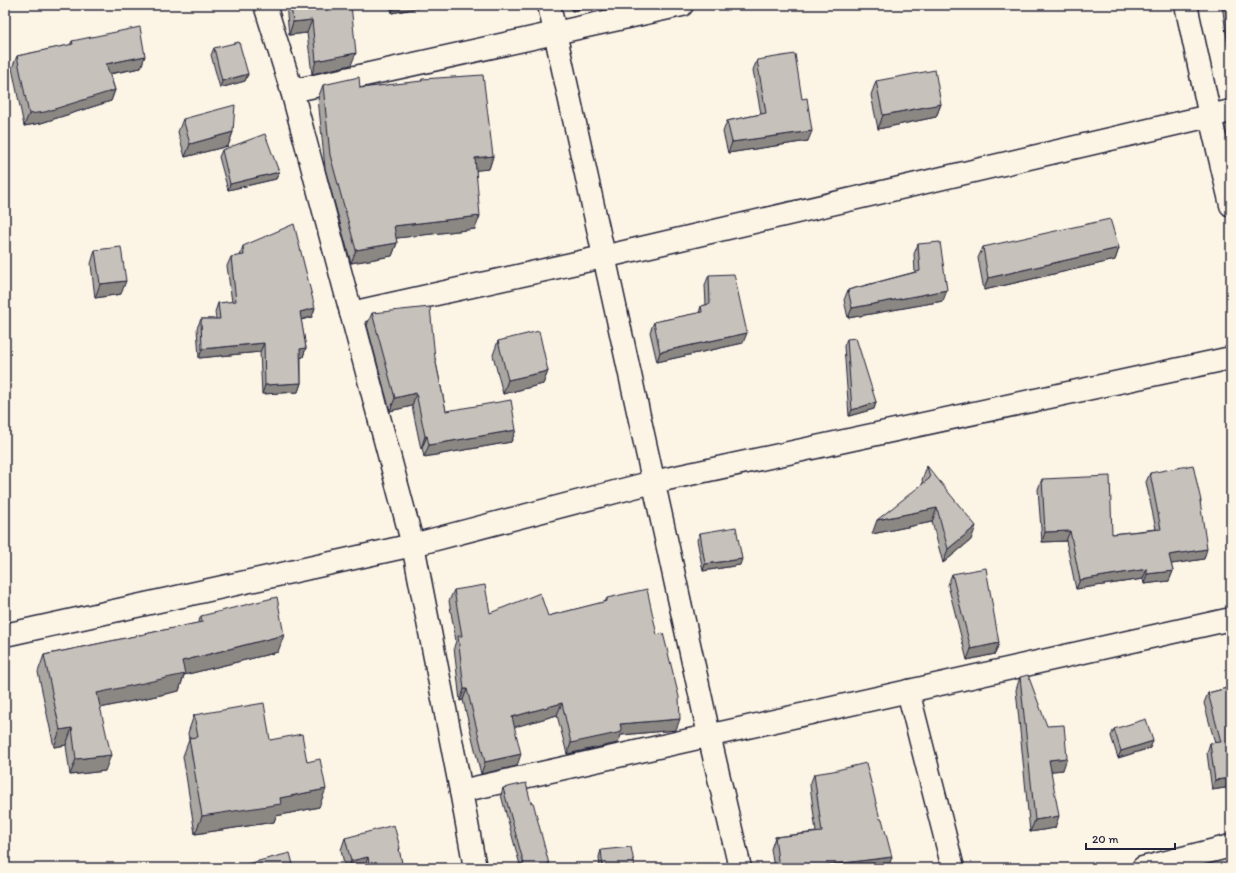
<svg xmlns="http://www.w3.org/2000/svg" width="1236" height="873" viewBox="0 0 1236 873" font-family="Itim,sans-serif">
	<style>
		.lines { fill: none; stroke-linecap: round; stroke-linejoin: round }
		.minor-casing { stroke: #22223b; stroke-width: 25 }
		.minor { stroke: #fcf5e5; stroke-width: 22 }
		.wall { fill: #aaa6a1; stroke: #22223b }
		.shaded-wall { fill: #8b8783; stroke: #22223b }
		.building { fill: #c6c1bb; stroke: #22223b }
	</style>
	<rect width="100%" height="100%" fill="#fcf5e5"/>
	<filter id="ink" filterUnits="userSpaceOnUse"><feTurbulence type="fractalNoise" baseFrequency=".025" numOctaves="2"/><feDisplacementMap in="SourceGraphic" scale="8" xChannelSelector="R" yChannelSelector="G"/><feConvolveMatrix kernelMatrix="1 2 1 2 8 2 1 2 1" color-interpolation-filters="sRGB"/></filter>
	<g filter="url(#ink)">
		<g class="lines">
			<defs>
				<g id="minor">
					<polyline points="265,5 292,91 413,545 461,791 475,868"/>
					<polyline points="549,5 709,735 740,868"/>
					<polyline points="1186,5 1210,116 1231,205"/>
					<polyline points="292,91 682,5"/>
					<polyline points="351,313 603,257 1231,111"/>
					<polyline points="5,635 413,545 653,482 1231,358"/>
					<polyline points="908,691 953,868"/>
					<polyline points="461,791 1231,619"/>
					<polyline points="1143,868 1231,846"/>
				</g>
			</defs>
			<!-- minor casing -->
			<use href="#minor" class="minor-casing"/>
			<!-- minor -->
			<use href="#minor" class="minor"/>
		</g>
		<!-- wall -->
		<g class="wall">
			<polygon points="286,5 351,5 351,65 312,74 307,33 289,35"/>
			<polygon points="390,5 432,5 392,13"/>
			<polygon points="571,5 597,5 572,11"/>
			<polygon points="1222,5 1231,5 1231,46 1228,46"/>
			<polygon points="72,41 141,68 110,74 115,90 111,101 41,123 24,126 12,68 17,56 70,45"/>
			<polygon points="214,48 248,74 245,81 220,88 211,55"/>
			<polygon points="757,60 808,141 728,153 723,132 727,121 761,114 753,70"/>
			<polygon points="422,79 493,156 489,169 476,170 475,229 396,238 397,243 392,256 351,263 325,168 318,98 323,85 360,88 421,82"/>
			<polygon points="876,81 941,104 936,117 878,129 871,95"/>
			<polygon points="183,119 233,132 228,146 185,157 178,132"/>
			<polygon points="222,150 279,172 276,179 228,190 219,157"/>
			<polygon points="918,244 943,301 848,318 844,300 848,290 915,272 914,254"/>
			<polygon points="243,246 312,317 301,320 306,348 303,357 301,357 301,383 298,392 262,394 260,352 199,358 197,328 201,319 216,319 215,312 218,303 232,302 227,266 231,257 240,256"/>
			<polygon points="983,247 1119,248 1115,260 984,290 978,258"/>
			<polygon points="95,250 121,294 95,298 91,264"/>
			<polygon points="709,275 743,343 657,362 650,332 654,322 699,313 701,306 706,305 705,285"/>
			<polygon points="372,313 435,358 446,411 516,430 511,442 424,457 422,448 421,449 412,406 390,411 367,325"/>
			<polygon points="847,339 876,402 874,409 849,416 844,346"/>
			<polygon points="498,341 548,371 543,384 503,394 493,355"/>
			<polygon points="927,466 971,540 943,563 932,522 872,534 923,483 922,480"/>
			<polygon points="1150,473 1201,501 1200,504 1204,559 1171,564 1173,571 1169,581 1144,584 1143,579 1076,589 1066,541 1042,542 1038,489 1042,479 1112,534 1156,529 1146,482"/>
			<polygon points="700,533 740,565 703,571 697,540"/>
			<polygon points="952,574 999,643 995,654 967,660 948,585"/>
			<polygon points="454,590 490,613 548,616 605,602 607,598 676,730 621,735 618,743 567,754 557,715 514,727 517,766 481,774 463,700 460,701 454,647 456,641 449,601"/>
			<polygon points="201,616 278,652 184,675 179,691 100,708 105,771 70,775 66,745 54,747 38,672 44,655 198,623"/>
			<polygon points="1020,677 1063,770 1051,771 1055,828 1030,832 1016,690"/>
			<polygon points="1231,687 1231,787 1212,790 1207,753 1210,743 1215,743 1204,703 1208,693"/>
			<polygon points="194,715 270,740 307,762 319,807 276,816 274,822 195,834 183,756 189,740 188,733"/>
			<polygon points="1114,729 1150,748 1118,758 1111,736"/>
			<polygon points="814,774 888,868 774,868 771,849 775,837 816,832 810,785"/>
			<polygon points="503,788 550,868 519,868 520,865 501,795"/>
			<polygon points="345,838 400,848 399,851 403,868 345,868 341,850"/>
			<polygon points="601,850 635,868 600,868 599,857"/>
		</g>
		<!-- shaded-wall -->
		<g class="shaded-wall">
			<polygon points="401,5 432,5 392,13 394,6"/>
			<polygon points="575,5 597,5 572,11"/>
			<polygon points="312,20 307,33 289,35 293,22"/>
			<polygon points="1231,37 1231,46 1228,46"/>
			<polygon points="356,53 351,65 312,74 316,61"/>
			<polygon points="145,56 141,68 102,75 106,64"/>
			<polygon points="248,74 245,81 220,88 222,81"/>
			<polygon points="115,90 111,101 41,123 24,126 29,114"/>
			<polygon points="941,104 936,117 878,129 883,115"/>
			<polygon points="812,131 808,141 728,153 732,142"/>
			<polygon points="233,132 228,146 185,157 190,144"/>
			<polygon points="493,156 489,169 470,171 475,158"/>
			<polygon points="279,172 276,179 228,190 230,184"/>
			<polygon points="480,216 475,229 389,239 394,226"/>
			<polygon points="397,243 392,256 351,263 356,250"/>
			<polygon points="1119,248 1115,260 984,290 988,278"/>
			<polygon points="126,281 121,294 95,298 100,284"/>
			<polygon points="947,290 943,301 848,318 852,308"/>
			<polygon points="315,308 312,317 296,321 300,312"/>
			<polygon points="747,333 743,343 657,362 660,352"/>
			<polygon points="264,343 260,352 199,358 202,349"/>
			<polygon points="306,348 303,357 297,358 300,349"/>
			<polygon points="548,371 543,384 503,394 508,380"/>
			<polygon points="301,383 298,392 262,394 265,385"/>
			<polygon points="416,393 412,406 390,411 395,398"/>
			<polygon points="876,402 874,409 849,416 852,410"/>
			<polygon points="516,430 511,442 424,457 429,445"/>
			<polygon points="425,436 427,436 422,448 421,449"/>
			<polygon points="937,508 932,522 872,534 877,520"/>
			<polygon points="976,526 971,540 943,563 948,549"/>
			<polygon points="1070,531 1066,541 1042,542 1045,532"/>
			<polygon points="1207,549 1204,559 1166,565 1169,555"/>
			<polygon points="742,559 740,565 703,571 705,564"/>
			<polygon points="1147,569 1143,579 1076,589 1080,580"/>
			<polygon points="1173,571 1169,581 1144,584 1147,574"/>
			<polygon points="284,635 278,652 184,675 179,691 91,710 97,693 182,661"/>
			<polygon points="999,643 995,654 967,660 971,649"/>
			<polygon points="464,689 467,689 463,700 460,701"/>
			<polygon points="562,703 557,715 508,729 512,717"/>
			<polygon points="680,719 676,730 621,735 618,743 567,754 571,743 620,724"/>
			<polygon points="72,728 66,745 54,747 60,730"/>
			<polygon points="1153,741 1150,748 1118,758 1121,751"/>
			<polygon points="521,754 517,766 481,774 485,762"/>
			<polygon points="111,755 105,771 70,775 76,759"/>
			<polygon points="1067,758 1063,770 1045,772 1049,760"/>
			<polygon points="1231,778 1231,787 1212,790 1215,780"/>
			<polygon points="326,789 319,807 276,816 274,822 195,834 202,816 280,798"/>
			<polygon points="1059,816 1055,828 1030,832 1035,820"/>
			<polygon points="368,857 364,868 348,868 351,861"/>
			<polygon points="892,857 888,868 803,868"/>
		</g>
		<!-- building -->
		<g class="building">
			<polygon points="291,5 351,5 356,53 316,61 312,20 293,22"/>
			<polygon points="394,5 401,5 394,6"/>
			<polygon points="1227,5 1231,5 1231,34"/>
			<polygon points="140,27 145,56 106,64 115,90 45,112 29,114 17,56 73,44 72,41"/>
			<polygon points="239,42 248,74 222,81 214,48"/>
			<polygon points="795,54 802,99 807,98 812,131 732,142 727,121 766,113 757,60"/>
			<polygon points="935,70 941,104 883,115 876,81"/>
			<polygon points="483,75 493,156 475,158 480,216 394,226 397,243 356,250 330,155 323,85 359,77 360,88 422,81 422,79"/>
			<polygon points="235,105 233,132 190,144 183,119"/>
			<polygon points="265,134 279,172 230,184 222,150"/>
			<polygon points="1110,219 1119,248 988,278 983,247"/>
			<polygon points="294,224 315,308 300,312 306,348 300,349 301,383 265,385 264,343 202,349 201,319 220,319 218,303 236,301 231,257 244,255 243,246"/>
			<polygon points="940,242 947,290 852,308 848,290 920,271 918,244"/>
			<polygon points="121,247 126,281 100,284 95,250"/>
			<polygon points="734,274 747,333 660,352 654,322 702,312 701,306 710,304 709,275"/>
			<polygon points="430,307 435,358 446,411 511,400 516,430 429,445 427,436 425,436 416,393 395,398 372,313"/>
			<polygon points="539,331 548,371 508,380 498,341"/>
			<polygon points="856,338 876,402 852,410 847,339"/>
			<polygon points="1193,465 1201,501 1200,501 1207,549 1169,555 1173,571 1147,574 1147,569 1080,580 1070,531 1045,532 1042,479 1110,476 1112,534 1161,529 1150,473"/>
			<polygon points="927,466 976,526 948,549 937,508 877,520 930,478"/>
			<polygon points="736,527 742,559 705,564 700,533"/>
			<polygon points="986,568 999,643 971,649 952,574"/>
			<polygon points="485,585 490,613 540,593 548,616 607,601 607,598 647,589 657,635 663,633 679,697 680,719 620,724 622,732 571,743 562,703 512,717 521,754 485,762 467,689 464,689 458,636 462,636 454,590"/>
			<polygon points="277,597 284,635 182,661 185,674 97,693 111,755 76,759 72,728 60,730 44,655 202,622 201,616"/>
			<polygon points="1028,675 1047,726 1064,725 1067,758 1049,760 1059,816 1035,820 1020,677"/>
			<polygon points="1231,687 1231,778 1215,780 1210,743 1221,742 1208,693"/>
			<polygon points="264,703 270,740 302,734 307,762 320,759 326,789 280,798 281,804 202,816 189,738 198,737 194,715"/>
			<polygon points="1146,719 1153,741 1121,751 1114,729"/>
			<polygon points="866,763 880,819 882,819 892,857 803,868 779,868 775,837 822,832 814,774 833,771"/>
			<polygon points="526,783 531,803 533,802 550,868 521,868 520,865 524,864 503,788"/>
			<polygon points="394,825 400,848 399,849 403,868 370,868 368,857 351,861 345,838"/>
			<polygon points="631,847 635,868 603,868 601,850"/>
			<polygon points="290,853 294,868 231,868"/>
			<polygon points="665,865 666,868 644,868"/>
		</g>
	</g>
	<!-- margin -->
	<rect width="1236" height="873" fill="none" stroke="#fcf5e5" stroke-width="20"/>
	<rect x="10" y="10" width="1216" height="853" fill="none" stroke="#22223b" stroke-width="1.5" filter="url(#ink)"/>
	<!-- scale -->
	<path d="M1086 843v6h89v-6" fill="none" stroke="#22223b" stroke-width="2"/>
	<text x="1092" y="843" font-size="12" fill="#22223b" stroke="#fcf5e5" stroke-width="3" paint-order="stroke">20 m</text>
</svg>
